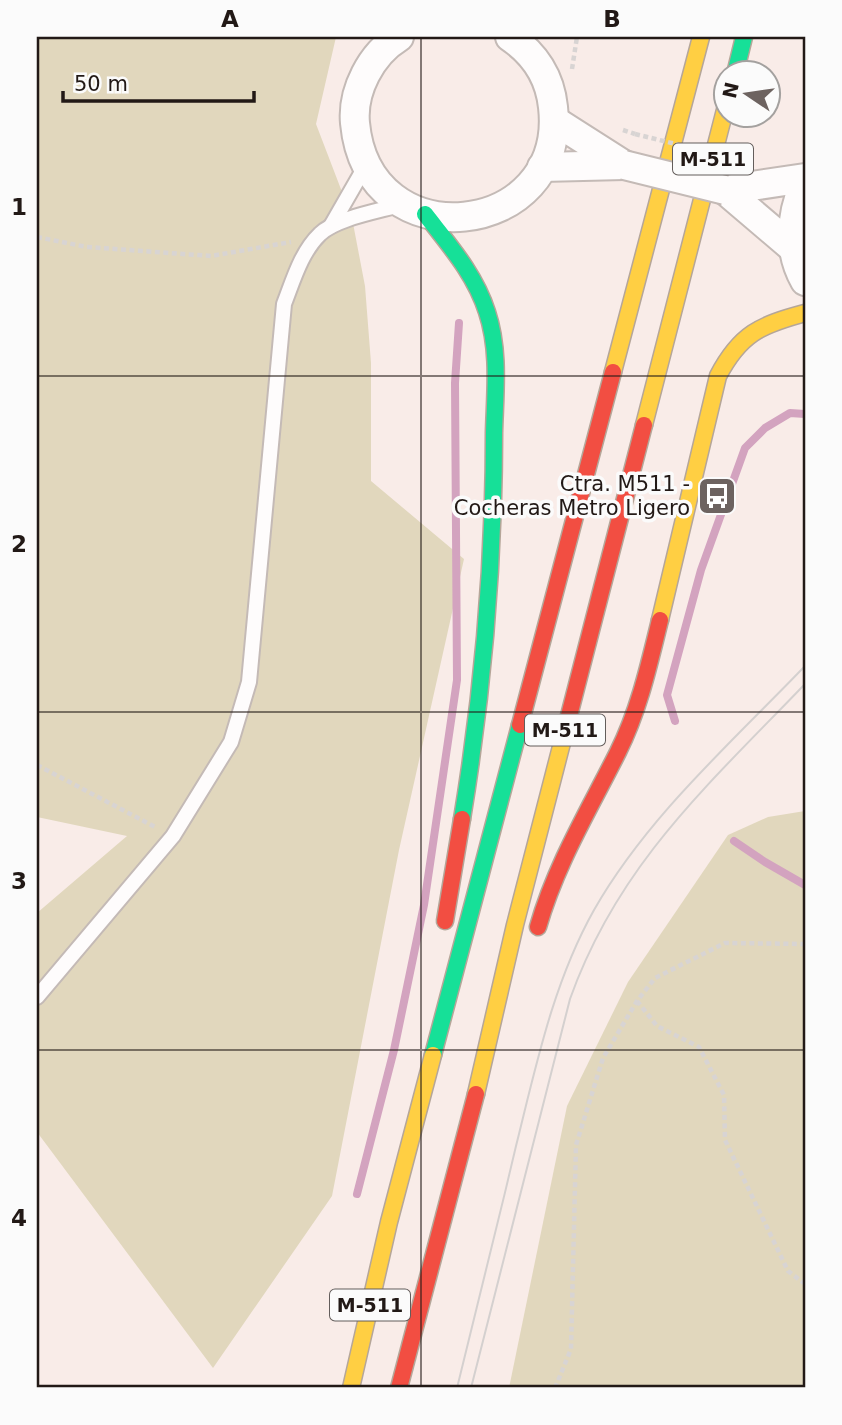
<svg xmlns="http://www.w3.org/2000/svg" width="842" height="1425" viewBox="0 0 842 1425" font-family="'DejaVu Sans',sans-serif">
	<style>
		.green { fill: #e1d7bd }
		.lines { fill: none; stroke-linecap: round; stroke-linejoin: round }
		.stream { stroke: #d3a3bf; stroke-width: 8 }
		.lane-casing { stroke: #c4bab6; stroke-width: 18 }
		.street-casing { stroke: #c4bab6; stroke-width: 32 }
		.fast-casing { stroke: #b5a699; stroke-width: 19 }
		.slow-casing { stroke: #b5a699; stroke-width: 19 }
		.jam-casing { stroke: #b5a699; stroke-width: 19 }
		.path { stroke: #d8d4d3; stroke-width: 4.5; stroke-dasharray: 5 3.5; stroke-linecap: butt }
		.lane { stroke: #fefcfc; stroke-width: 14 }
		.street { stroke: #fefcfc; stroke-width: 28 }
		.fast { stroke: #16e098; stroke-width: 16 }
		.slow { stroke: #ffcf43; stroke-width: 16 }
		.jam { stroke: #f24e42; stroke-width: 16 }
		.tram { stroke: #d4d0cf; stroke-width: 2 }
		.street-bridge-casing { stroke: #c4bab6; stroke-width: 32; stroke-linecap: butt }
		.path-bridge { stroke: #d8d4d3; stroke-width: 4.5; stroke-dasharray: 5 3.5; stroke-linecap: butt }
		.street-bridge { stroke: #fefcfc; stroke-width: 28 }
		.grid { fill: none; stroke: #221916; stroke-width: 2; stroke-opacity: 0.55 }
		.labels { text-anchor: middle; dominant-baseline: central; stroke-width: 7; stroke-linejoin: round; paint-order: stroke }
		.shield { fill: #fbfbfb; stroke: #635d5b; stroke-width: 2 }
		.shield-label { font-size: 19px; font-weight: bold; fill: #221916 }
		.poi-label { font-size: 21px; fill: #221916; stroke: #fbfbfb; text-anchor: end }
		.neatline { fill: none; stroke: #221916; stroke-width: 2.5 }
		.grid-label { font-size: 23px; text-anchor: middle; font-weight: bold; fill: #221916 }
	</style>
	<rect width="100%" height="100%" fill="#f9ece8"/>
	<!-- green -->
	<g class="green">
		<polygon points="37,37 336,37 316,124 352,218 365,286 371,363 371,481 464,559 399,850 332,1196 213,1368 37,1132 37,913 127,836 37,817"/>
		<polygon points="805,811 805,1388 509,1388 567,1106 628,982 728,835 768,817"/>
	</g>
	<g class="lines">
		<!-- stream -->
		<g class="stream">
			<polyline points="675,721 667,695 701,570 745,448 765,428 790,413 805,414"/>
			<polyline points="734,841 765,862 805,885"/>
			<polyline points="357,1194 394,1050 424,905 457,680 455,383 459,323"/>
		</g>
		<defs>
			<g id="lane">
				<polyline points="331,226 366,165"/>
				<path d="M37,997l136,-161 58,-94 18,-60 35,-378c9,-23 17,-52 36,-70 16,-16 60,-23 83,-30"/>
			</g>
			<g id="street">
				<path d="M399,37c-28,17 -47,54 -44,86 13,139 213,116 198,-16 -3,-29 -18,-53 -43,-70"/>
				<polyline points="555,121 624,165"/>
				<polyline points="542,167 624,165"/>
				<path d="M805,182c-14,33 -18,67 0,99"/>
				<polyline points="725,190 793,248"/>
				<polyline points="725,190 805,178"/>
			</g>
			<g id="fast">
				<polyline points="735,74 744,37"/>
				<path d="M425,214c24,31 50,60 62,98 13,39 8,81 7,121 0,129 -11,259 -32,386"/>
				<polyline points="433,1055 520,725"/>
			</g>
			<g id="slow">
				<polyline points="613,372 701,37"/>
				<polyline points="644,425 726,106"/>
				<path d="M660,620l58,-244c22,-42 42,-51 87,-63"/>
				<polyline points="476,1094 515,925 564,735"/>
				<polyline points="351,1388 389,1222 433,1055"/>
			</g>
			<g id="jam">
				<polyline points="520,725 613,372"/>
				<polyline points="564,735 644,425"/>
				<polyline points="445,921 462,819"/>
				<path d="M538,927c18,-63 51,-117 80,-175 21,-42 31,-87 42,-132"/>
				<polyline points="399,1388 476,1094"/>
			</g>
		</defs>
		<!-- lane casing -->
		<use href="#lane" class="lane-casing"/>
		<!-- street casing -->
		<use href="#street" class="street-casing"/>
		<!-- fast casing -->
		<use href="#fast" class="fast-casing"/>
		<!-- slow casing -->
		<use href="#slow" class="slow-casing"/>
		<!-- jam casing -->
		<use href="#jam" class="jam-casing"/>
		<!-- path -->
		<g class="path">
			<polyline points="572,69 577,37"/>
			<polyline points="623,130 635,134"/>
			<polyline points="37,237 87,247 211,256 291,242"/>
			<polyline points="37,765 157,828"/>
			<polyline points="637,1001 657,1026 699,1047 724,1095 725,1140 788,1271 805,1284"/>
			<polyline points="555,1388 571,1349 576,1145 603,1058 637,1001 655,978 725,943 805,944"/>
		</g>
		<!-- lane -->
		<use href="#lane" class="lane"/>
		<!-- street -->
		<use href="#street" class="street"/>
		<!-- fast -->
		<use href="#fast" class="fast"/>
		<!-- slow -->
		<use href="#slow" class="slow"/>
		<!-- jam -->
		<use href="#jam" class="jam"/>
		<!-- tram -->
		<g class="tram">
			<path d="M457,1388c20,-80 40,-161 59,-242 20,-80 37,-163 78,-236 53,-93 137,-167 211,-244"/>
			<path d="M471,1388l99,-389c48,-135 139,-215 235,-315"/>
		</g>
		<defs>
			<polyline id="street-bridge" points="624,165 725,190"/>
		</defs>
		<!-- street-bridge casing -->
		<use href="#street-bridge" class="street-bridge-casing"/>
		<!-- path-bridge -->
		<polyline class="path-bridge" points="635,134 753,163"/>
		<!-- street-bridge -->
		<use href="#street-bridge" class="street-bridge"/>
	</g>
	<!-- grid -->
	<path class="grid" d="M421,37v1351M37,376h768M37,712h768M37,1050h768"/>
	<!-- icons -->
	<defs>
		<symbol id="bus-square" viewBox="-11 -11 22 22"><rect x="-9" y="-9" width="18" height="18" rx="4" fill="#6d6360" stroke="#fbfbfb"/><path d="M-5-6H5V4H4V6H2V4H-2V6H-4V4H-5ZM-3.5-4V0h7V-4ZM-3.5 1.2v1.5H-2V1.2ZM2 1.2v1.5H3.5V1.2Z" fill="#fff"/></symbol>
	</defs>
	<g fill-rule="evenodd">
		<use href="#bus-square" x="695" y="474" width="44" height="44"/>
	</g>
	<g class="labels">
		<!-- shield labels -->
		<g class="shield">
			<rect x="673" y="143.5" width="80" height="31" rx="5"/>
			<rect x="525" y="714.5" width="80" height="31" rx="5"/>
			<rect x="330" y="1289.5" width="80" height="31" rx="5"/>
		</g>
		<g class="shield-label">
			<text x="713" y="159">M-511</text>
			<text x="565" y="730">M-511</text>
			<text x="370" y="1305">M-511</text>
		</g>
		<!-- poi labels -->
		<g class="poi-label">
			<text x="690" y="484">Ctra. M511 -<tspan x="690" dy="24">Cocheras Metro Ligero</tspan></text>
		</g>
	</g>
	<!-- border -->
	<rect width="842" height="1425" fill="none" stroke="#fbfbfb" stroke-width="77"/>
	<!-- north arrow -->
	<g transform="translate(747 94) rotate(283)"><circle r="33" fill="#fbfbfb" stroke="#a4a19f" stroke-width="2"/>
	<path d="M0-5L12 26L0 18L-12 26Z" fill="#6d6360"/>
	<text y="-10" font-size="19" font-weight="bold" text-anchor="middle" fill="#221916">N</text>
	</g>
	<!-- scale -->
	<path d="M63 91v10h191v-10" fill="none" stroke="#221916" stroke-width="3.5"/>
	<text x="74" y="91" font-size="21" fill="#221916" stroke="#fbfbfb" stroke-width="5" paint-order="stroke">50 m</text>
	<rect x="38" y="38" width="766" height="1348" class="neatline"/>
	<g class="grid-label">
		<text x="230" y="27">A</text>
		<text x="612" y="27">B</text>
		<text x="19" y="215">1</text>
		<text x="19" y="552">2</text>
		<text x="19" y="889">3</text>
		<text x="19" y="1226">4</text>
	</g>
</svg>
